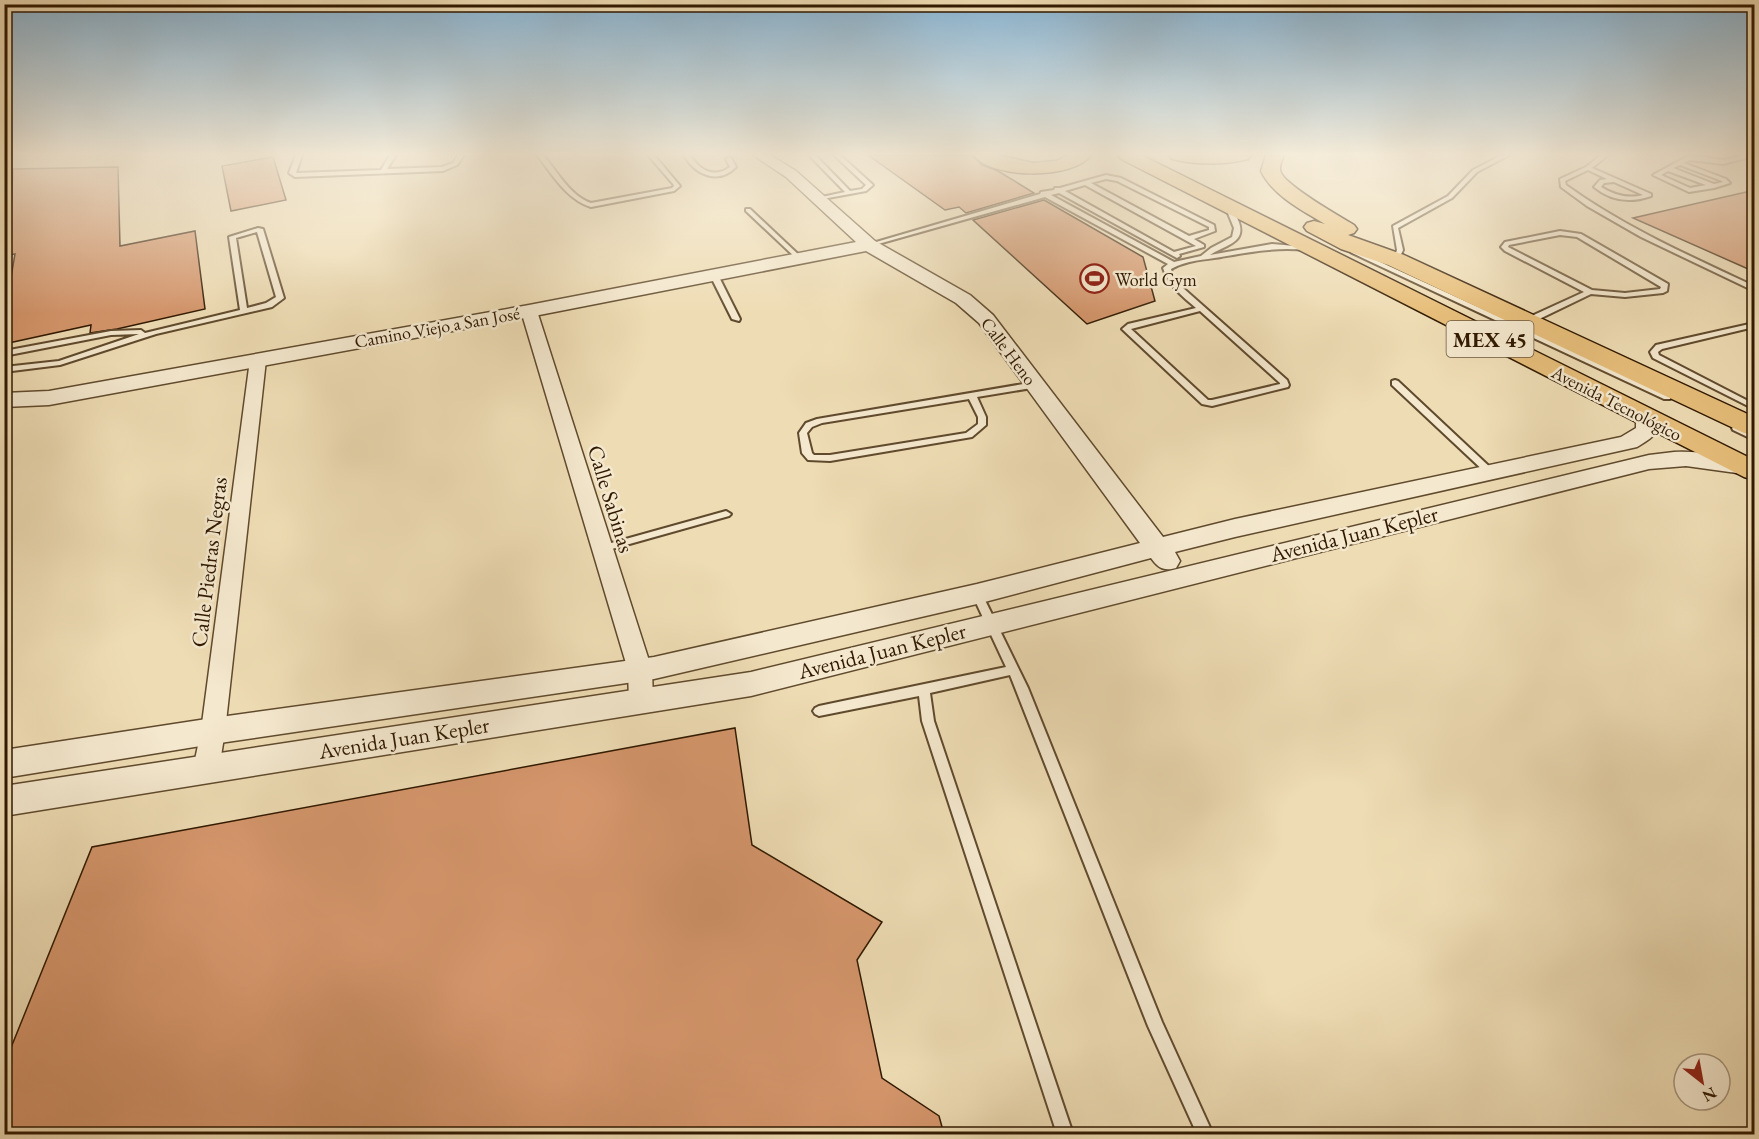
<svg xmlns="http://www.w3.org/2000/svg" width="1759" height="1139" viewBox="0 0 1759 1139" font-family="'EB Garamond',serif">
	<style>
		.building { fill: #d5966c; stroke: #301900; stroke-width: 1.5 }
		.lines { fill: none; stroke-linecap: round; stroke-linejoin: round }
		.service-casing { stroke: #604a2d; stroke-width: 4 }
		.minor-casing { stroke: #604a2d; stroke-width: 3 }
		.tertiary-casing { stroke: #604a2d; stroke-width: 3 }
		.primary-casing { stroke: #301900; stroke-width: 3 }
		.service { fill: #f4e8ce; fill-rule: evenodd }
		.minor { fill: #f4e8ce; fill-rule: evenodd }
		.tertiary { fill: #f4e8ce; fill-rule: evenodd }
		.primary { fill: #e7be7a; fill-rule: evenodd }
		.labels { text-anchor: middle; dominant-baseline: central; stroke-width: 5; stroke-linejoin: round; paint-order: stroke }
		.far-poi-label { font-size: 18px; fill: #301900; stroke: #f4e8ce; text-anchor: start }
		.far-street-label { font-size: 18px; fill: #301900; stroke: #f4e8ce }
		.shield { fill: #f4e8ce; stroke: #6b573e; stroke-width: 1.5 }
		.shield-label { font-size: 21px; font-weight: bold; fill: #301900 }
		.street-label { font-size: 22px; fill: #301900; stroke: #f4e8ce }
	</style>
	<rect width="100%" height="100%" fill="#eedcb4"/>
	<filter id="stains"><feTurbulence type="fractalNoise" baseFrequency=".00333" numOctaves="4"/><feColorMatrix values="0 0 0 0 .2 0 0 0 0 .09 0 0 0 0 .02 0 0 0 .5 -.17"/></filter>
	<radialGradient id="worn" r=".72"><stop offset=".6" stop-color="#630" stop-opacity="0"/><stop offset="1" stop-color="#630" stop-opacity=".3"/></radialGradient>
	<!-- building -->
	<g class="building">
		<polygon points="868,155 972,155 982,165 998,171 1034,193 966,213 959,207 945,210"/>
		<polygon points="273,157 286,200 231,211 222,166"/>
		<polygon points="118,167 120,246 195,231 205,309 117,329 90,333 91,325 4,344 4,317 15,254 4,256 4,230 10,228 13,169"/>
		<polygon points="1755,190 1755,272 1633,218"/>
		<polygon points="1044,200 1143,257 1155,301 1087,324 973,220"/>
		<polygon points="735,728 752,845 882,922 857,960 882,1078 939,1116 944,1134 4,1134 4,1065 92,847"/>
	</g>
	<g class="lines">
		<defs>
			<g id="service">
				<polygon points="296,155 302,155 296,173 381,170 390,155 396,155 387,169 442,167 453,163 458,155 464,155 457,165 443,171 295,177 289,173"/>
				<path d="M537,155h6c14,16 27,41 48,48l81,-15 2,-2 -1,-2 -25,-29h6l26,31 -6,5 -83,16c-24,-7 -39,-33 -54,-52z"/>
				<path d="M684,155h6c9,15 24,24 40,12l-4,-8 3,-2 2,1 5,9c-18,18 -41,8 -52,-12z"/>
				<polygon points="809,155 815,155 850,191 862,189 866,185 834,155 840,155 873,185 866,191 817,200 817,198 845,192"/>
				<polygon points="1502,155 1509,155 1477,172 1452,198 1398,228 1403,250 1398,261 1394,261 1393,260 1397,250 1393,226 1448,196 1473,170"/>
				<path d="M1601,155h7l-16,13 59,26v2c-20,7 -40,5 -57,-9l6,-7 7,-1 -19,-9 -23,11 1,4c58,42 124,71 188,101v5l-113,-54 -54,-31 -26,-19 -1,-8 26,-12zM1614,182l29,13c-15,4 -29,0 -42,-8l3,-4z"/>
				<path d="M1690,155l33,5 23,-5h8v1l-31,8 -33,-4 -6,3 42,16 4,4 -16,5 -25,4 -36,-17zM1680,165l42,16 1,1 -9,2 -41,-16zM1668,171l38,14 -16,3 -29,-13z"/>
				<path d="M1106,175l15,3 93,47 1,6 -21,8 10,6v2l-25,7 1,2 -3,2 -118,-65 -8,2 123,67 27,-6 10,-8 21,-11 2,-9 -9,-22 3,-2c5,4 8,10 10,16 10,23 -13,25 -28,35l62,-11 35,3v2l-2,1c-29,-3 -55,2 -84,7 -17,3 -34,3 -50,12l2,9 10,10 104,92 2,5 -1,2 -76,19 -10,-2 -80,-75 6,-5 68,-16c-14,-12 -27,-22 -33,-40l5,-4 -123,-67 -174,49 -5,-1 174,-51 1,-2 13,-2 1,-2h5zM1106,179l11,2 92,46v3l-20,6 -98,-53zM1085,185l111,61 -22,6 -109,-61zM1200,311l80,72v1l-68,16h-4l-77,-71z"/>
				<polygon points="746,209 750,209 801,257 801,259 797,259 746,211"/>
				<path d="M258,228l5,1 21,69 -12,9 -116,27 -96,31 -56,7v-5l55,-6 80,-27 -28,1 -107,21v-5l107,-20 30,-1 4,3 95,-23 -11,-73zM257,232l19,65 -10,6 -19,5 -11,-70z"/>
				<path d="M1560,231l21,3 87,50 -1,7 -4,2 -38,4 -34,-3 -60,29h-6v-4l59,-27 -79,-41 -4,-4 4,-5zM1560,235l17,2 84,50 -1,2 -35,4 -33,-3 -84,-43 1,-2z"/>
				<polygon points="1354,250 1670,395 1671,397 1670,399 1664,399 1352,253 1351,252"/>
				<polygon points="711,273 718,275 740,319 739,321 732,319 710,275"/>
				<polygon points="1754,323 1754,327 1662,349 1658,352 1659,355 1754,404 1754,409 1653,358 1650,352 1656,345"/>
				<polygon points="1395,380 1398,381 1493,470 1495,472 1493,474 1487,474 1392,385 1392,381"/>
				<path d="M1035,382l4,3 -1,2 -61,10 9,20v8l-14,12 -142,24 -22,-1 -6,-7 -3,-20 7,-10 11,-4zM969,399l9,18v7l-12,9 -136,22h-16l-2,-2 -5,-20 5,-6 10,-4z"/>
				<polygon points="1736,425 1754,434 1754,440 1733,430 1732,428"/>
				<polygon points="726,511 731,514 729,516 601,552 596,549 597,547"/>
				<polygon points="977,590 982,594 1028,688 1162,1022 1213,1134 1197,1134 1148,1026 1010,675 930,693 934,721 1073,1134 1057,1134 922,721 919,696 819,716 815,714 813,711 815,708 819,706 1006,667 972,594"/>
			</g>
			<g id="minor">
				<polygon points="529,306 537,311 652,670 653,701 649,708 641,711 633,708 629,701 628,670 521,311"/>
				<polygon points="258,355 266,360 225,731 219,769 215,777 206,780 197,777 193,769 201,731 250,360"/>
			</g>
			<g id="tertiary">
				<path d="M753,155h17l26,16 79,70 95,54 23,20 170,222 72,-18 386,-82 15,-9v-10l3,-5 8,-2 8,2c12,17 -5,26 -18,34l-402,90 -60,15 5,9 -4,7c-12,3 -17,1 -25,-10l-174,46 -323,75 -441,65 -209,34v-28l209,-32 441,-61 323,-73 163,-41 -161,-220 -23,-20 -90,-52 -337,66 -480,88 -45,2v-14l45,-2 480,-86 327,-63 -70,-65z"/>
				<path d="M1674,452c27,-1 53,3 78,10l2,7 -2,3 -8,2 -58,-8 -37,3 -898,227 -747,120v-30l747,-114 898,-217z"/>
			</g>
			<g id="primary">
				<path d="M974,155h23l36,8 23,-2 13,-6h22c-17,25 -101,24 -117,0z"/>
				<polygon points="1118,155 1141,155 1754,460 1754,480 1744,477 1121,159"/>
				<path d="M1169,155h82l-3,4c-25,6 -51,6 -76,0z"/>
				<path d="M1266,155h18c-2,5 -6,12 -3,18 7,14 58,43 73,52l3,4 -3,4 -6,2 56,20 350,162v18l-10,-2 -356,-168 -47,-16 -34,-18 -3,-4 3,-4 7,-2 11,3c-22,-13 -53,-29 -64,-53z"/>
			</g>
		</defs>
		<!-- service casing -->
		<use href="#service" class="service-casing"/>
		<!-- minor casing -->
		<use href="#minor" class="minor-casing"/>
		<!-- tertiary casing -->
		<use href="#tertiary" class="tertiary-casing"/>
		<!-- primary casing -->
		<use href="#primary" class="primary-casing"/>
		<!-- service -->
		<use href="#service" class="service"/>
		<!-- minor -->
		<use href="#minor" class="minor"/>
		<!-- tertiary -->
		<use href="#tertiary" class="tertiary"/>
		<!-- primary -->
		<use href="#primary" class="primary"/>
	</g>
	<!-- sky -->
	<linearGradient id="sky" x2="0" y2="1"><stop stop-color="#8ab6d5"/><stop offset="0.49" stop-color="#f7efdd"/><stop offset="1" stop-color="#f7efdd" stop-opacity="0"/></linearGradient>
	<rect width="1759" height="314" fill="url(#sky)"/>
	<!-- icons -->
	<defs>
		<symbol id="stadium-ring" viewBox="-11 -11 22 22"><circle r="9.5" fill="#f4e8ce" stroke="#8f2418" stroke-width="1.5"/><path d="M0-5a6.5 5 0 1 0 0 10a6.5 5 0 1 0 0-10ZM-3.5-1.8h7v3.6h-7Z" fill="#8f2418"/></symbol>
	</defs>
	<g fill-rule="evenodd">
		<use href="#stadium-ring" x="1078" y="262" width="33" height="33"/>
	</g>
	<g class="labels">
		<!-- far-poi labels -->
		<g class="far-poi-label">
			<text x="1115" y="279">World Gym</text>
		</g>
		<!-- far-street labels -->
		<g class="far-street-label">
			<text transform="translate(437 327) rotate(-10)">Camino Viejo a San José</text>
			<text transform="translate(1009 351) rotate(53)">Calle Heno</text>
			<text transform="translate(1617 403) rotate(27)">Avenida Tecnológico</text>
		</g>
		<!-- shield labels -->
		<rect class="shield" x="1446.5" y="321" width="87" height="36" rx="4.5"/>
		<g class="shield-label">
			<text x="1490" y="339">MEX 45</text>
		</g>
		<!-- street labels -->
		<g class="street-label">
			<text transform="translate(611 499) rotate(73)">Calle Sabinas</text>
			<text transform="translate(1354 534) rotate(-14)">Avenida Juan Kepler</text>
			<text transform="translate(209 562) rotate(-83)">Calle Piedras Negras</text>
			<text transform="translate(882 651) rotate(-14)">Avenida Juan Kepler</text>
			<text transform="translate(404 738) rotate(-9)">Avenida Juan Kepler</text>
		</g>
	</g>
	<!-- margin -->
	<rect width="1759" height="1139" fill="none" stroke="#eedcb4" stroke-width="24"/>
	<rect x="6" y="6" width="1747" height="1127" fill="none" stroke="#301900" stroke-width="3"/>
	<rect x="12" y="12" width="1735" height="1115" fill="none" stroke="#301900" stroke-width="1.5"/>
	<!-- north arrow -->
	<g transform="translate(1702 1082) rotate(149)"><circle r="28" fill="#f4e8ce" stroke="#a6957c" stroke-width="1.5"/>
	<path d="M0-4.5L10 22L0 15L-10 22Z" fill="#8f2418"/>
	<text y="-9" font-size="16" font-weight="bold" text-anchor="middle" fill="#301900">N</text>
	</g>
	<rect width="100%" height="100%" filter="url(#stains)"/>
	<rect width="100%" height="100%" fill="url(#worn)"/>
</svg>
